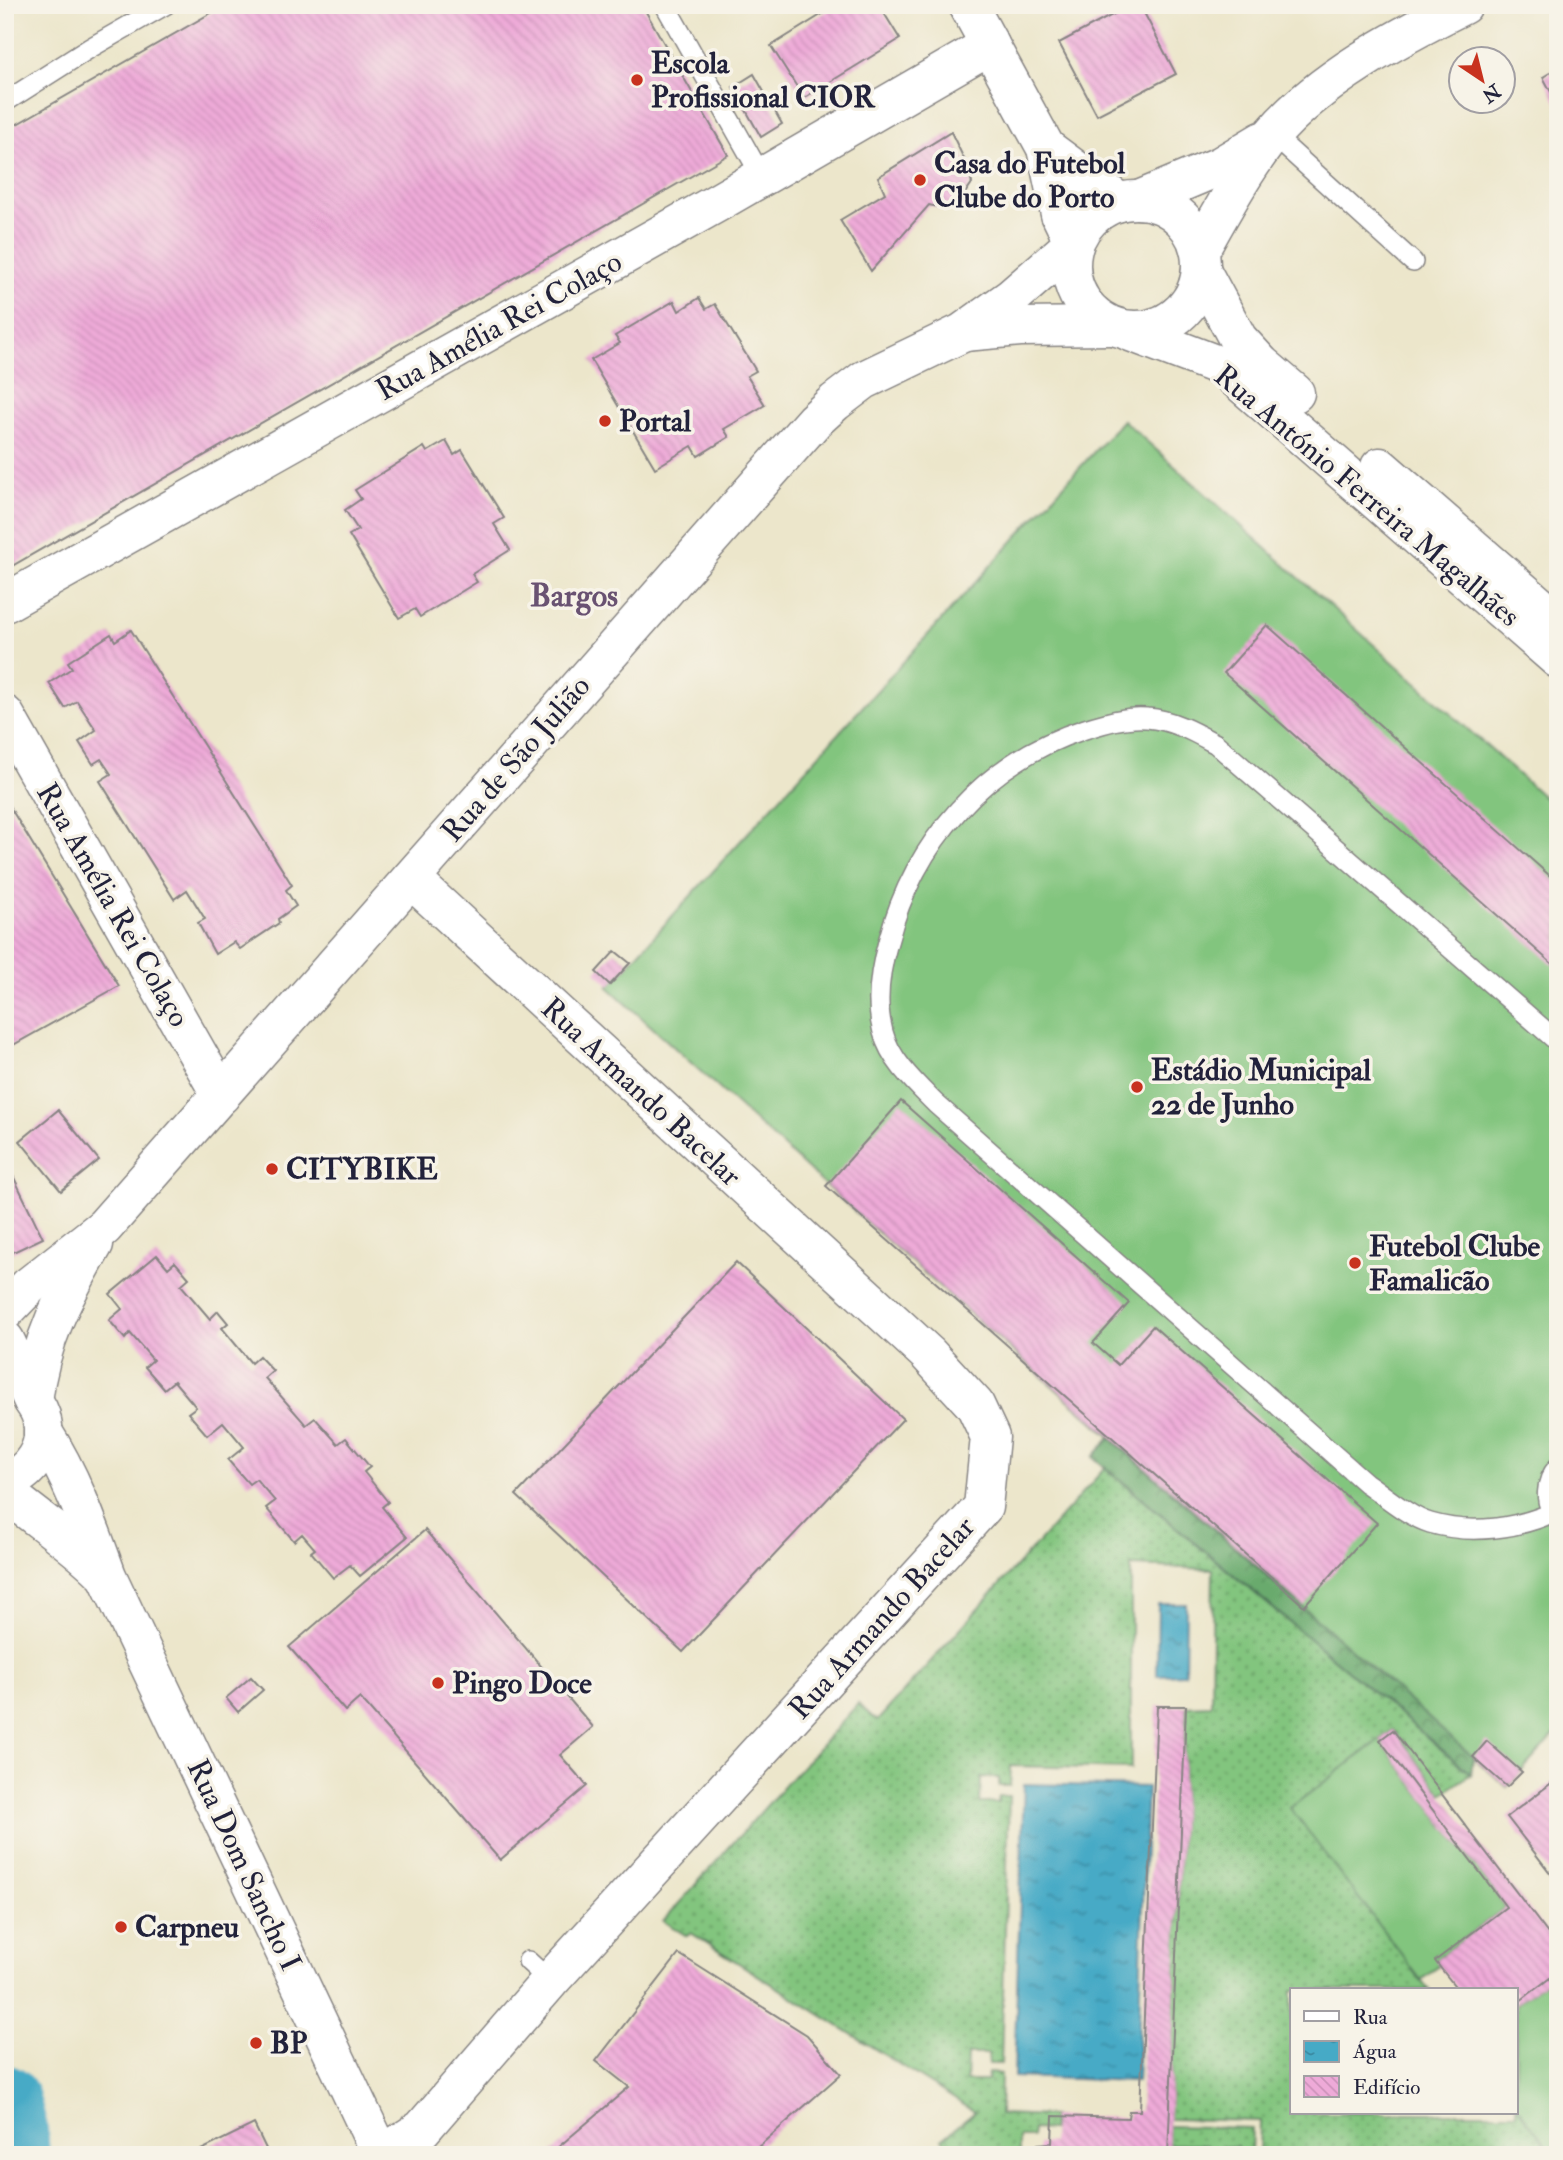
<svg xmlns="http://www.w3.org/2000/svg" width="1563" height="2160" viewBox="0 0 1563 2160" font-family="'IM FELL Double Pica',serif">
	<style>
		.grass { fill: url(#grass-dots); stroke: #52745c; stroke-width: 2 }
		.forest { fill: url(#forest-crowns); stroke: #466654; stroke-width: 2 }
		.pitch { fill: #82c57e; stroke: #52745c; stroke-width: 2 }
		.water { fill: url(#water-ripples); stroke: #346680; stroke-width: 2 }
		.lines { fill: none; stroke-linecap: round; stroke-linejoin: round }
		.river { stroke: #46aac6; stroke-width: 70 }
		.building { fill: url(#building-back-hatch) }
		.service-casing { stroke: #878483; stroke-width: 22 }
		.minor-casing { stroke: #878483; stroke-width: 41 }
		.tertiary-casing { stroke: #878483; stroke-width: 41 }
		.service { stroke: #fff; stroke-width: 19 }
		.minor { stroke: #fff; stroke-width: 38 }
		.tertiary { stroke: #fff; stroke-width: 38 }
		.poi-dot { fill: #c8321e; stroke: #f7f3e8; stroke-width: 2.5 }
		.labels { text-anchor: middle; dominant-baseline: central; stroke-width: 7; stroke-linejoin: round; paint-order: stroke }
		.poi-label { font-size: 30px; font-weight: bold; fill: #22223b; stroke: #f7f3e8; text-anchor: start }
		.street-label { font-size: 30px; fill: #22223b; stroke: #f7f3e8 }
		.neighbourhood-label { font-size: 32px; font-weight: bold; fill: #695272; stroke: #f7f3e8 }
	</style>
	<defs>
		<pattern id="grass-dots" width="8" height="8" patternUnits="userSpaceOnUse" patternTransform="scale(1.75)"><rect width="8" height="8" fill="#82c57e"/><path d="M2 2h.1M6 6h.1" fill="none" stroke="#6aa068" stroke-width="1.8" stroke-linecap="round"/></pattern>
		<pattern id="forest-crowns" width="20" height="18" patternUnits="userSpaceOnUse" patternTransform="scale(1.75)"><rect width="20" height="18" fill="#69aa6d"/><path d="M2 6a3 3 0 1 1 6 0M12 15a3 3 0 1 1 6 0" fill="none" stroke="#568a5b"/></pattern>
		<pattern id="water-ripples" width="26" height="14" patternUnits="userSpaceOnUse" patternTransform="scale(1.75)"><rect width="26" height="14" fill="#46aac6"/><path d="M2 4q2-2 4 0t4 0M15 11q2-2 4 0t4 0" fill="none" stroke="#3a8aa2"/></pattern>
		<pattern id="building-back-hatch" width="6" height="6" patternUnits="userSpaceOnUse" patternTransform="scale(1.75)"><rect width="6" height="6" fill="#eeaad8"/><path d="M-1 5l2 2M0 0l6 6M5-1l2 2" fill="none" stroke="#cc92ba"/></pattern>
	</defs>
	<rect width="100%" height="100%" fill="#f7f3e8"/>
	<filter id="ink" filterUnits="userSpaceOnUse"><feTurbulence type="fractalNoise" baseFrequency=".0143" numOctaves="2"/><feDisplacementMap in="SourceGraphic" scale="14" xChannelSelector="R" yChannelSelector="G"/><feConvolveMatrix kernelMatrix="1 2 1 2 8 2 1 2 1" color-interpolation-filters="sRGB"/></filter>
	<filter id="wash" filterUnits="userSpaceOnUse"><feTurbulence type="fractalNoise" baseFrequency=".00686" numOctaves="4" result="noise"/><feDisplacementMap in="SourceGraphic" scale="28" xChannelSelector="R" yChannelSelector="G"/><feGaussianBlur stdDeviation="1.57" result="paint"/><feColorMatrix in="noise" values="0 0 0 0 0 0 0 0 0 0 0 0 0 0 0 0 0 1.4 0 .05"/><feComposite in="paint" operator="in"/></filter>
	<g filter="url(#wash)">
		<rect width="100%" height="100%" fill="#ece6cb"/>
		<!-- grass -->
		<g class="grass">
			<polygon points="1105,1468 1471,1774 1442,1794 1393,1730 1291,1808 1429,1990 1292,1990 1292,2113 1516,2113 1516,2105 1554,2155 1259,2155 1260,2121 1169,2119 1186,1706 1211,1705 1213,1569 1131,1566 1131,1769 1011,1766 1010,1786 999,1786 999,1778 981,1777 980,1803 998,1803 999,1796 1009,1796 1001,2064 989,2064 988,2054 967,2054 966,2081 987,2081 988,2073 1001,2074 1000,2114 1053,2116 1052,2130 1033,2129 1032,2137 1019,2137 1019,2155 954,2155 942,2139 975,2112 691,1933 687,1936 663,1921 858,1704 877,1721"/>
			<polygon points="1169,2126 1252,2128 1251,2155 1237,2155 1237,2146 1224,2147 1224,2153 1232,2155 1207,2155 1207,2145 1168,2144"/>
		</g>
		<!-- forest -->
		<polygon class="forest" points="1110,1438 1473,1757 1471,1774 1093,1457"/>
		<!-- pitch -->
		<g class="pitch">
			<polygon points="1123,420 1558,810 1558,1731 1507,1787 826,1186 608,987"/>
			<polygon points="1380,1740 1506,1907 1436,1960 1439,1966 1421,1980 1290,1808"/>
			<polygon points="1555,1974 1558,1977 1558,2155 1554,2155 1516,2105 1516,2004"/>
		</g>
		<!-- water -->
		<g class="water">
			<polygon points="1158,1604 1186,1604 1185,1674 1157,1675"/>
			<polygon points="1024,1784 1147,1787 1137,2081 1014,2077"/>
		</g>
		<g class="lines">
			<!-- river -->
			<polyline class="river" points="5,2100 13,2130 15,2155"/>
		</g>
		<g id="blocks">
			<!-- building -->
			<g class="building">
				<polygon points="225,5 642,5 728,155 5,570 5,131"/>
				<polygon points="837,5 879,5 900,39 804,98 771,46"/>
				<polygon points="1131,5 1140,5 1176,74 1097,115 1059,43"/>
				<polygon points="1558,68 1558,105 1543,77"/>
				<polygon points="754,74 782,124 761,137 733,87"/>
				<polygon points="951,132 967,165 972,183 963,196 952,204 938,207 929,205 871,271 840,220 885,193 878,177"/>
				<polygon points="699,298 706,309 715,304 756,371 747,376 765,405 724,429 729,437 698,456 692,446 655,468 591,360 620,343 615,336 674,301 679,311"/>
				<polygon points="446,441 454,455 462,450 504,518 494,524 510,550 472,574 477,582 420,617 415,609 399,618 349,535 358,530 345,510 361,499 355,490 424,447 427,452"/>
				<polygon points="1267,625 1558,883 1558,969 1224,673"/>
				<polygon points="131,630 292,885 286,890 296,906 278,919 279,923 240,949 234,942 215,954 198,923 205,919 187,890 174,899 100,781 111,774 101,759 93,764 79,742 96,730 77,701 65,708 49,683 72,668 68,662 111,634 115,641"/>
				<polygon points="5,799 119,986 6,1049 5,1048"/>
				<polygon points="615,951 630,963 610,985 596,972"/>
				<polygon points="901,1101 1129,1303 1093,1343 1118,1365 1153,1326 1377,1523 1304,1606 826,1186"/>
				<polygon points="58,1110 99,1160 61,1191 20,1141"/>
				<polygon points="5,1159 43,1238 5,1256"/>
				<polygon points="157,1255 168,1268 175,1262 189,1278 181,1285 210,1319 218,1311 228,1323 222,1328 251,1363 259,1356 273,1371 265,1378 306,1425 315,1418 338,1444 346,1438 370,1467 364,1472 388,1502 382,1507 407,1537 360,1576 350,1565 333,1578 311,1552 315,1549 302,1534 294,1541 266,1508 275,1501 256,1479 249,1484 228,1460 244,1447 223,1422 207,1435 188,1413 196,1407 174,1381 164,1389 145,1367 153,1360 130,1333 125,1339 109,1320 122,1309 110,1294"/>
				<polygon points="736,1262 903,1419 683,1652 516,1495"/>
				<polygon points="425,1530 593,1727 560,1755 587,1786 500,1860 360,1698 345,1711 289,1647"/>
				<polygon points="251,1677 263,1690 238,1712 226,1698"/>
				<polygon points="1157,1706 1186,1706 1168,2155 1038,2155 1038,2144 1052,2143 1053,2116 1128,2118 1129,2111 1140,2111"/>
				<polygon points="1393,1730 1558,1947 1558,1977 1555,1974 1516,2004 1516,1990 1458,1990 1435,1961 1506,1907 1380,1740"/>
				<polygon points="1487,1741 1522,1772 1507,1787 1473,1757"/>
				<polygon points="1558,1778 1558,1883 1507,1817"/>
				<polygon points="679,1954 807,2035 841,2074 749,2155 549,2155 629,2087 596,2061"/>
				<polygon points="254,2124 269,2155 191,2155"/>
			</g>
		</g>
	</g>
	<g filter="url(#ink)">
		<use href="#blocks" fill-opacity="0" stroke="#878483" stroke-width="2"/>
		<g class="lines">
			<defs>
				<g id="service">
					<polyline points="665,5 762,177"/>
					<polyline points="5,102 90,48 165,5"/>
					<polyline points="1273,135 1413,262"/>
					<path d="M1558,1042l-342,-298c-22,-12 -43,-24 -69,-26 -20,-2 -43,5 -62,11 -100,32 -171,113 -197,213 -8,28 -13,61 -5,90 7,28 33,52 53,72l430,379c18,12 43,34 64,40 41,12 89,6 128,-13"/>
					<path d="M1558,1467c-12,13 -16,38 0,49"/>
					<polyline points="528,1961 550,1981"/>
				</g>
				<g id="minor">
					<polyline points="968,5 1046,148 1060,214 1074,243"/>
					<polyline points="1046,148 1119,202"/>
					<polyline points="5,603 717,203 990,45"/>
					<polyline points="5,715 221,1095"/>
					<polyline points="382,2155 422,2129 550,1981 983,1507 990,1437 975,1405 928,1354 411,879"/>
				</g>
				<g id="tertiary">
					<circle cx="1136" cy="265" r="65"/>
					<polyline points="1139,200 1220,166 1262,141"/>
					<path d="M1200,250c22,-39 44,-80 72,-115 46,-55 127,-98 191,-130"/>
					<polyline points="1202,272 1238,339 1261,364 1295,393"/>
					<polyline points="1128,331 1223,367 1558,659"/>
					<polyline points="964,332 1020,327 1110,326"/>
					<polyline points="1380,467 1558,622"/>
					<polyline points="5,1311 29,1286 104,1227 814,421 835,402 864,380 962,333 1011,298 1074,243"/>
					<path d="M5,1340c10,20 18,41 28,61 4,6 8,12 9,20 6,26 -11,53 -37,60"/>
					<path d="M33,1401c7,-62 31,-105 61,-157"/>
					<path d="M43,1432c29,45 46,94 64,144l274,579"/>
					<path d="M5,1492c32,27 68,50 98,80"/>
				</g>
			</defs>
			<!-- service casing -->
			<use href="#service" class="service-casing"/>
			<!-- minor casing -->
			<use href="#minor" class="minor-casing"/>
			<!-- tertiary casing -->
			<use href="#tertiary" class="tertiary-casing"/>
			<!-- service -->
			<use href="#service" class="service"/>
			<!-- minor -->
			<use href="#minor" class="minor"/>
			<!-- tertiary -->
			<use href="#tertiary" class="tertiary"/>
		</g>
	</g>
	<!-- markers -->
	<g class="poi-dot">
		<circle cx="637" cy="80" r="7"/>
		<circle cx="920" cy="180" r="7"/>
		<circle cx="605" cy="421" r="7"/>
		<circle cx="1137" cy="1087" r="7"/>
		<circle cx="272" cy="1169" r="7"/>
		<circle cx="1355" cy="1263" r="7"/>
		<circle cx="438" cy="1683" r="7"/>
		<circle cx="121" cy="1927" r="7"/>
		<circle cx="256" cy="2043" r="7"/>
	</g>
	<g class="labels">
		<!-- poi labels -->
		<g class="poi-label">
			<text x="651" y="63">Escola<tspan x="651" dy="34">Profissional CIOR</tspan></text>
			<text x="934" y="163">Casa do Futebol<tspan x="934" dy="34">Clube do Porto</tspan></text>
			<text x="619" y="421">Portal</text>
			<text x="1151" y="1070">Estádio Municipal<tspan x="1151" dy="34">22 de Junho</tspan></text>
			<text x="286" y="1169">CITYBIKE</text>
			<text x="1369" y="1246">Futebol Clube<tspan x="1369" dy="34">Famalicão</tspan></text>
			<text x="452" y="1683">Pingo Doce</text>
			<text x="135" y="1927">Carpneu</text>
			<text x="270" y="2043">BP</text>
		</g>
		<!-- street labels -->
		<g class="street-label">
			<text transform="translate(499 326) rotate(-29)">Rua Amélia Rei Colaço</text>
			<text transform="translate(1367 496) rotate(40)">Rua António Ferreira Magalhães</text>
			<text transform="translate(516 759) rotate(-49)">Rua de São Julião</text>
			<text transform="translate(113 905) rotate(60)">Rua Amélia Rei Colaço</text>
			<text transform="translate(641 1092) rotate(43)">Rua Armando Bacelar</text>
			<text transform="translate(882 1618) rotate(-48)">Rua Armando Bacelar</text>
			<text transform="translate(244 1865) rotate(65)">Rua Dom Sancho I</text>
		</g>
		<!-- neighbourhood labels -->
		<g class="neighbourhood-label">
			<text x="574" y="596">Bargos</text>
		</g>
	</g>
	<!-- margin -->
	<rect width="1563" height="2160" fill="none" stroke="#f7f3e8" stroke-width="28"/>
	<!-- legend -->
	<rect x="1290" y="1988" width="228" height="126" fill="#f7f3e8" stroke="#a29fa3" stroke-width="2"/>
	<rect x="1304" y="2011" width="35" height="10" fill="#ffffff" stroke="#a29fa3" stroke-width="2"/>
	<text x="1353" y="2024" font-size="21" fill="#22223b">Rua</text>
	<rect x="1304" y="2041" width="35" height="21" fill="url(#water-ripples)" stroke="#a29fa3" stroke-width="2"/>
	<text x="1353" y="2058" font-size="21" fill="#22223b">Água</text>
	<rect x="1304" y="2076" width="35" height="21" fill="url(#building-back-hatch)" stroke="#a29fa3" stroke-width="2"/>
	<text x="1353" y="2094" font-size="21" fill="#22223b">Edifício</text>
	<!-- north arrow -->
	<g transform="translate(1482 80) rotate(145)"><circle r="33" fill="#f7f3e8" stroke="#a29fa3" stroke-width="2"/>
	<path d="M0-5L12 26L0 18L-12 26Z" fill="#c8321e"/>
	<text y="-10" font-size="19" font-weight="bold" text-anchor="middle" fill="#22223b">N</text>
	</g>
</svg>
